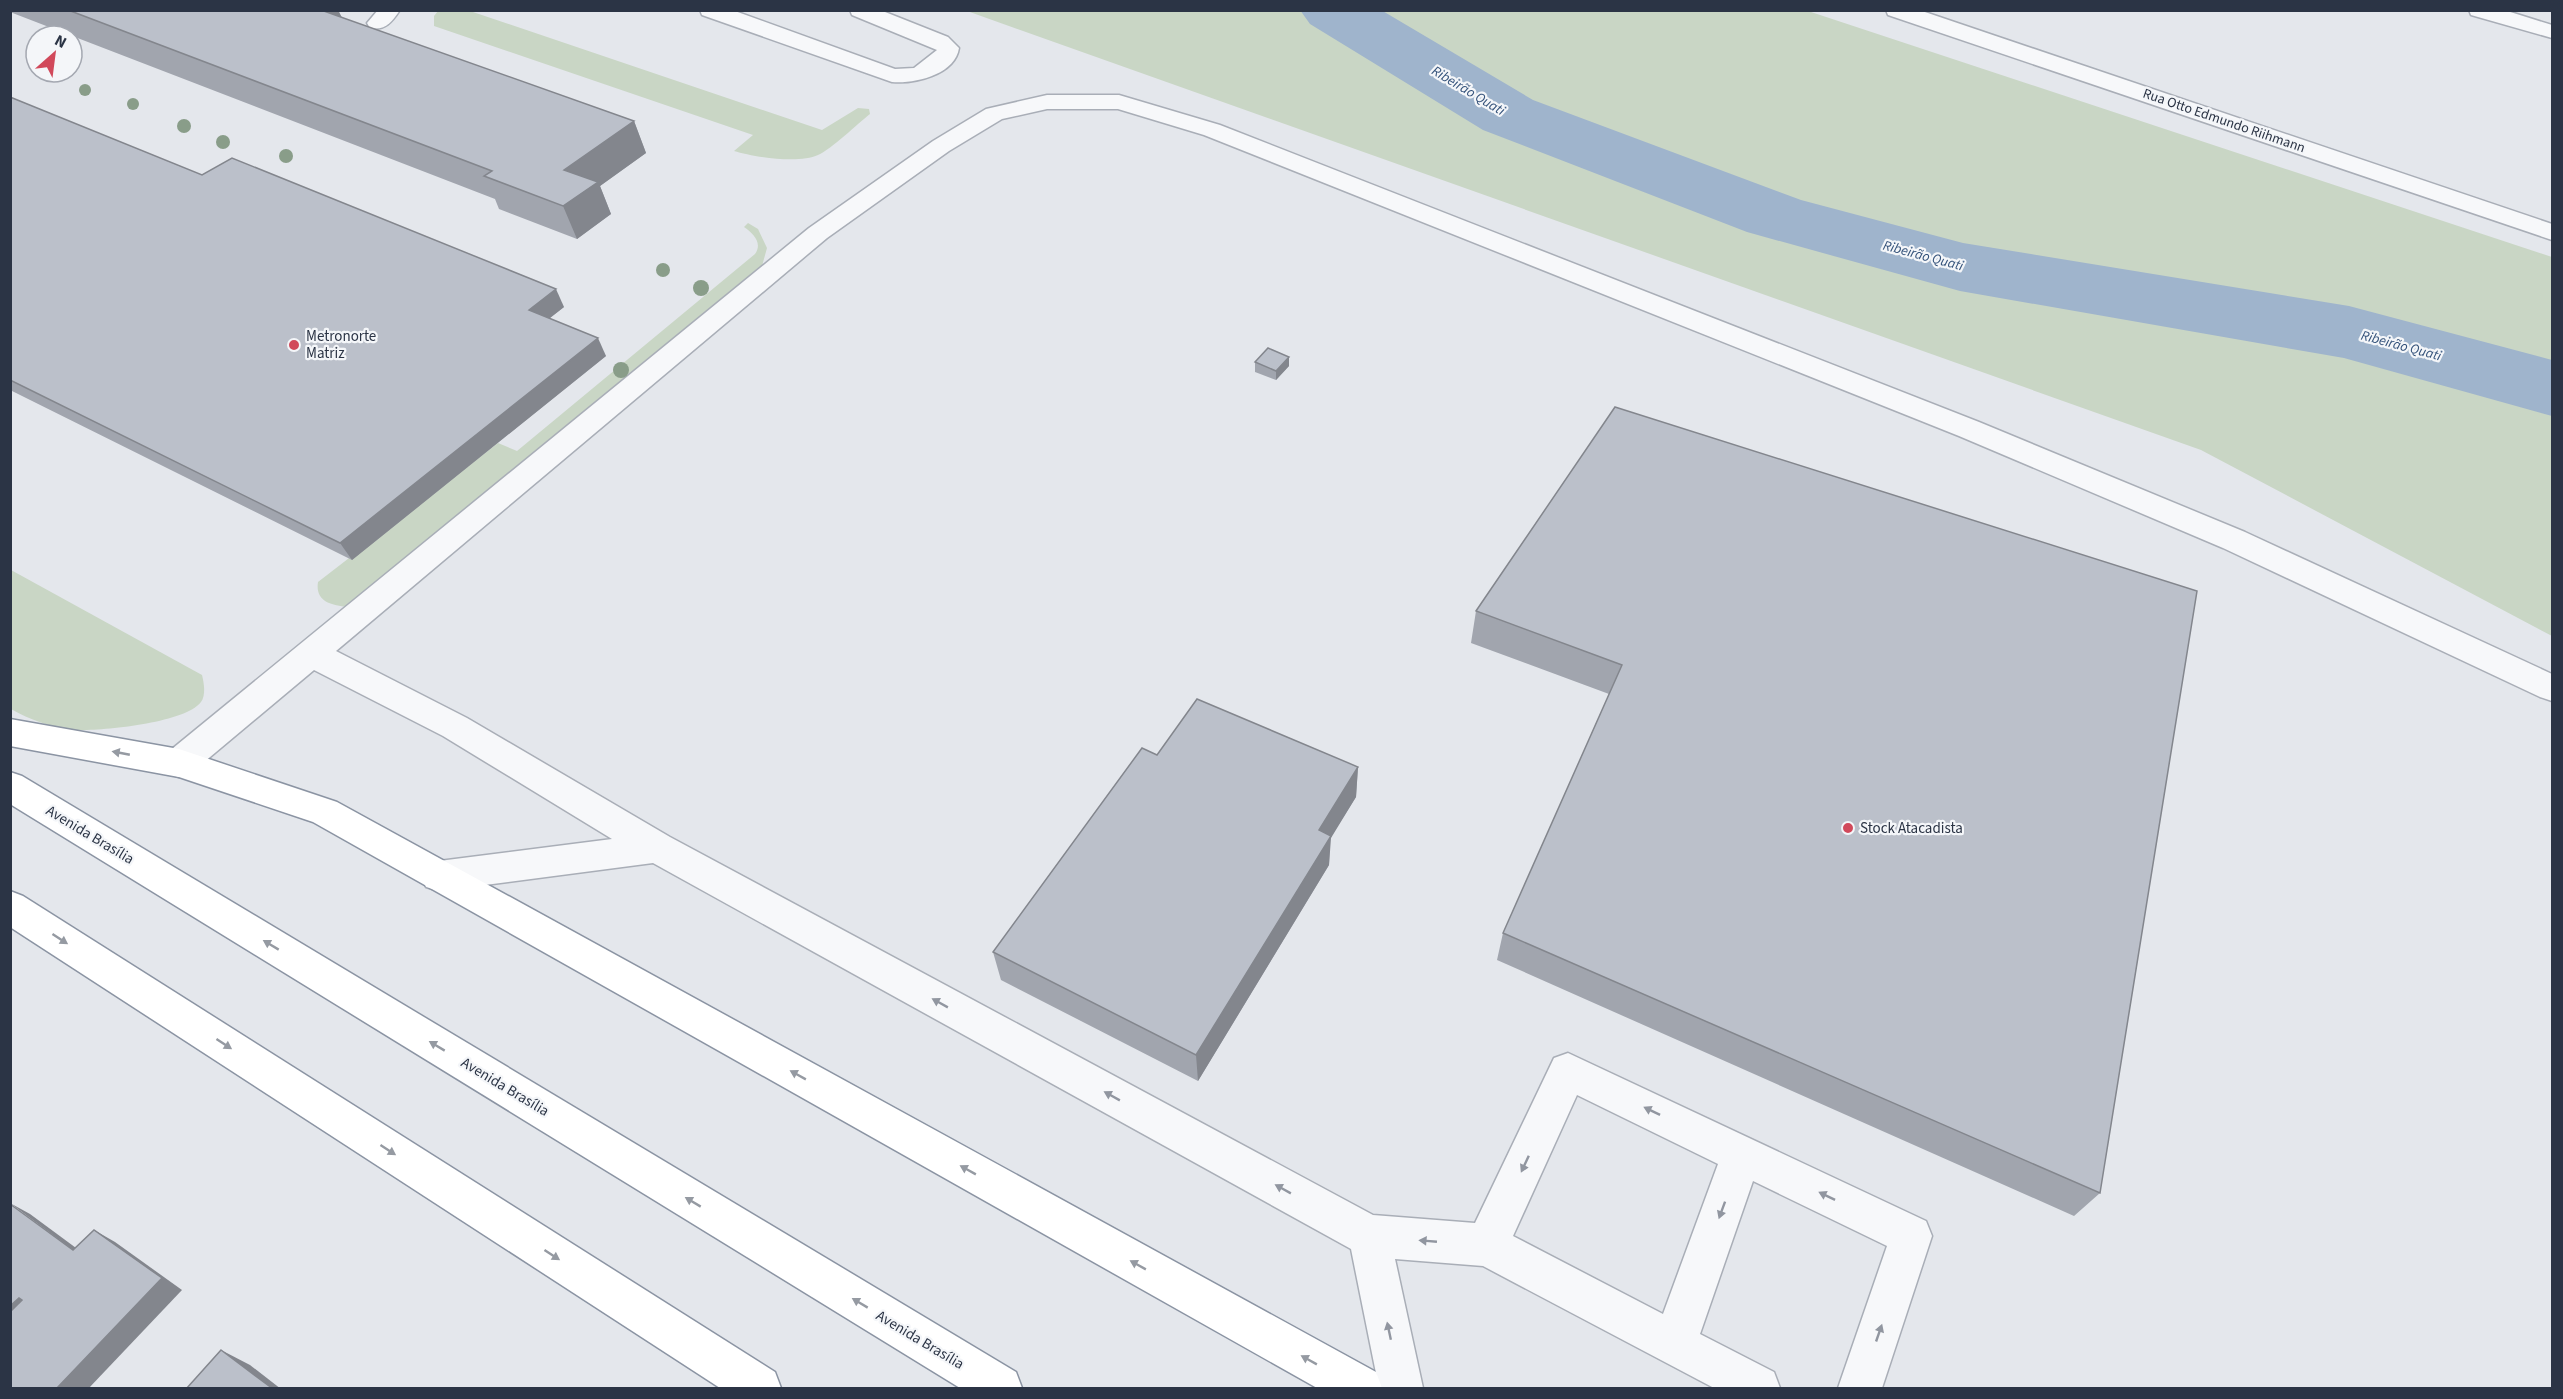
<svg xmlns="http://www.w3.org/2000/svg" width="2563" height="1399" viewBox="0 0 2563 1399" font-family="'Source Sans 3',sans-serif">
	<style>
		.green { fill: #c9d6c5 }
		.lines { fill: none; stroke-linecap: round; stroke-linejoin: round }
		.river { fill: #9fb4cc; fill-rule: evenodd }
		.minor-casing { stroke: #a9aeb7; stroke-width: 3 }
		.highway-casing { stroke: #8b94a3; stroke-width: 3 }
		.minor { fill: #f7f8fa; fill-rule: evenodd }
		.highway { fill: #fff; fill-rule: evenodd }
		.tree { fill: #899d89 }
		.wall { fill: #a1a5ae }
		.shaded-wall { fill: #83868d }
		.building { fill: #bbc0ca; stroke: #83868d; stroke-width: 1.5 }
		.oneway { fill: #959aa2 }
		.oneway2 { fill: #9196a0 }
		.poi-dot { fill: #d1495b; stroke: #f4f6f9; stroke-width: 2 }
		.labels { text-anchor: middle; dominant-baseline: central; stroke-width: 4.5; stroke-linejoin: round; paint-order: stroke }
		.far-water-label { font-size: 14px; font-style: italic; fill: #34527a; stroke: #f4f6f9 }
		.far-street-label { font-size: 14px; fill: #2b3445; stroke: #f4f6f9 }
		.poi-label { font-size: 15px; fill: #2b3445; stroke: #f4f6f9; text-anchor: start }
		.street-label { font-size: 15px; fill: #2b3445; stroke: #f4f6f9 }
	</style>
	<rect width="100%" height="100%" fill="#e4e7ec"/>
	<!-- green -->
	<g class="green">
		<path d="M438,11h32l352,119 36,-22 11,1 1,5c-13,10 -38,35 -52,41 -19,9 -65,2 -84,-4l19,-16 -319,-109v-10z"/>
		<polygon points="967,11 1808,11 2552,257 2552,636 2201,450"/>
		<path d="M748,223l10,6 9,19 -5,18 -14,13 -402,328c-16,-2 -31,-6 -28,-25l180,-139 19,8 238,-197c8,-11 -2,-21 -11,-27z"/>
		<path d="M11,570l191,105c2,8 4,20 -1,27 -16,21 -99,29 -125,28 -22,-2 -46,-10 -65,-21z"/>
	</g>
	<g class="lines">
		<!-- river -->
		<polygon class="river" points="1300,10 1381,10 1533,100 1801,200 1963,243 2349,306 2552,360 2552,416 2344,358 1960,291 1747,232 1483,130 1310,24"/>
		<defs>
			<g id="minor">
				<path d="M378,10h22c-8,12 -15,21 -30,18l-3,-5z"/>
				<path d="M700,10h32l163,59 19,-1 23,-18 -85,-35 -2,-5h30l68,27 11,11c-4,27 -45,36 -67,34l-190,-67z"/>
				<polygon points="1886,10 1919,10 2552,224 2552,240 1888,15"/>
				<polygon points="2469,10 2504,10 2552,25 2552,38 2471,15"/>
				<path d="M1047,95h72l101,30 759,297 266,110 307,142v27l-12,-4 -317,-149 -264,-112 -755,-301 -86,-26h-71l-45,10 -53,32 -122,87 -491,413 131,67 203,119 703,378 102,8 79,-165 14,-5 358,168 6,15 -50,152h-44l49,-142 -134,-65 -53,153 74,38 6,16h-66l-231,-122 -88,-7 28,129h-44l-28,-139 -698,-386 -214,28 -13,-4 -5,-11 5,-11 13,-4 173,-22 -169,-103 -129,-66 -123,103 -12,4 -12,-4 -5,-10 5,-10 642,-525 124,-87 53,-32zM1577,1095l141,69 -55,150 -150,-78z"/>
			</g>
			<g id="highway">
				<polygon points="10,719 179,749 337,802 1376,1372 1382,1388 1317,1388 313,822 179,777 10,746"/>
				<polygon points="10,772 22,776 1016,1372 1022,1388 960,1388 10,804"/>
				<polygon points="10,891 23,896 775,1372 781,1388 720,1388 10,927"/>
			</g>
		</defs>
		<!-- minor casing -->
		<use href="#minor" class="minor-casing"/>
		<!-- highway casing -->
		<use href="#highway" class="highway-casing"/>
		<!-- minor -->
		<use href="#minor" class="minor"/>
		<!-- highway -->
		<use href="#highway" class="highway"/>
	</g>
	<!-- trees -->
	<g class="tree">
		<circle cx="85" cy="90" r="6"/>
		<circle cx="133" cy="104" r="6"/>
		<circle cx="184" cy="126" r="7"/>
		<circle cx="223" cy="142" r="7"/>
		<circle cx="286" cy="156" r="7"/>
		<circle cx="663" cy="270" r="7"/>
		<circle cx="701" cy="288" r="8"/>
		<circle cx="621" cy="370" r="8"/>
	</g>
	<!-- wall -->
	<g class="wall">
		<polygon points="10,10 338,10 342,18 634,121 646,153 600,186 611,214 577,239 499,209 495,199 10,12"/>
		<polygon points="10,97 202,175 564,307 550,318 606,356 352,560 10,390"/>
		<polygon points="1255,362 1289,366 1276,380 1255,372"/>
		<polygon points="2197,591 2100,1193 2074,1216 1497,960 1503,933 1609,694 1471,643 1476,611"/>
		<polygon points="1157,755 1358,767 1356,797 1330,838 1329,865 1198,1081 1001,980 993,952"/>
	</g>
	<!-- shaded-wall -->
	<g class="shaded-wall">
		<polygon points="314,10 338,10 347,28"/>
		<polygon points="634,121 646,153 600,186 611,214 577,239 563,206 564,170"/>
		<polygon points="556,289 564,307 537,328 529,310"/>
		<polygon points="598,338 606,356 352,560 340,543"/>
		<polygon points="1289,357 1289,366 1276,380 1276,371"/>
		<polygon points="1358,767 1356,797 1331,838 1329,865 1198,1081 1196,1055 1319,830"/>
		<polygon points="10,1203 30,1214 95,1262 73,1250"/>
		<polygon points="94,1230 115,1242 182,1290 88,1389 56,1389"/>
		<polygon points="19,1298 42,1309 10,1341 10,1306"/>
		<polygon points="221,1350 250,1365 281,1389 273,1389"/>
	</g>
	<!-- building -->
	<g class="building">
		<polygon points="68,10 321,10 634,121 564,170 598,182 563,206 484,176 492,171"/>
		<polygon points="10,97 202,175 232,158 556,289 529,310 598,338 340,543 10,380"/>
		<polygon points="1268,348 1289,357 1276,371 1255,362"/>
		<polygon points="1615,407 2197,591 2100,1193 1503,933 1622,665 1476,611"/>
		<polygon points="1197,699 1358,767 1319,830 1331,836 1196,1055 993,952 1142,748 1157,755"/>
		<polygon points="10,1204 73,1250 94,1230 162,1278 56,1389 10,1389 10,1312 22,1300 19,1298 10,1306"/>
		<polygon points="221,1350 273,1389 186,1389"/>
	</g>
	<!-- one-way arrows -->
	<defs><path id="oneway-solid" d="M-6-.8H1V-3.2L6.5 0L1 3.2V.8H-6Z" transform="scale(1.5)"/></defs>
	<g class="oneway">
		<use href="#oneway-solid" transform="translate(121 753) rotate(-169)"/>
		<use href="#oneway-solid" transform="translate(60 939) rotate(33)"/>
		<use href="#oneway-solid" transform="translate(271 945) rotate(-149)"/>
		<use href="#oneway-solid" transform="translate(224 1044) rotate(33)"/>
		<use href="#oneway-solid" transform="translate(437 1046) rotate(-149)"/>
		<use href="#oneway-solid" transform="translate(798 1075) rotate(-151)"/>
		<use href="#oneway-solid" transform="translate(388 1150) rotate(33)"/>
		<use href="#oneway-solid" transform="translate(968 1170) rotate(-151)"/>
		<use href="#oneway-solid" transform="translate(693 1202) rotate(-149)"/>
		<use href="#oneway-solid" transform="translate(552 1255) rotate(33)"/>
		<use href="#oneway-solid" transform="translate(1138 1265) rotate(-151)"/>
		<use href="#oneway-solid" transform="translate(860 1303) rotate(-149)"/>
		<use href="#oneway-solid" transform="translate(1309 1360) rotate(-151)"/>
	</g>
	<g class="oneway2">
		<use href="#oneway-solid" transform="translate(940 1003) rotate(-151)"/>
		<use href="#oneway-solid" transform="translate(1112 1096) rotate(-151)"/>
		<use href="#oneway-solid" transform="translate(1652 1111) rotate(-154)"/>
		<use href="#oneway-solid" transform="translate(1525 1164) rotate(115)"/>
		<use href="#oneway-solid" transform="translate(1283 1189) rotate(-151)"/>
		<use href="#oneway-solid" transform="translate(1827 1196) rotate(-154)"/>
		<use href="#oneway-solid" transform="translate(1722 1210) rotate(110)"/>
		<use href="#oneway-solid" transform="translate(1428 1241) rotate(-175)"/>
		<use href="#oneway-solid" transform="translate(1389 1331) rotate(-102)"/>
		<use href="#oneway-solid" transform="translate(1879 1333) rotate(-71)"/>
	</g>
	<!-- markers -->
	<g class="poi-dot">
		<circle cx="294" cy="345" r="6"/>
		<circle cx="1848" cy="828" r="6"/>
	</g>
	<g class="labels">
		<!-- far-water labels -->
		<g class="far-water-label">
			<text transform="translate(1468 91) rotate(31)">Ribeirão Quati</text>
			<text transform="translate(1923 256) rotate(15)">Ribeirão Quati</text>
			<text transform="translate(2401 346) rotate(15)">Ribeirão Quati</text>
		</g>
		<!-- far-street labels -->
		<g class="far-street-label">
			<text transform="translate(2224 121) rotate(19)">Rua Otto Edmundo Riihmann</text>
		</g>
		<!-- poi labels -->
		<g class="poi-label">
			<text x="306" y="336">Metronorte<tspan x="306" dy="17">Matriz</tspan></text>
			<text x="1860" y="828">Stock Atacadista</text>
		</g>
		<!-- street labels -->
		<g class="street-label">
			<text transform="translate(90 835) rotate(31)">Avenida Brasília</text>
			<text transform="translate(505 1087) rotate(31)">Avenida Brasília</text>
			<text transform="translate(920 1340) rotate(31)">Avenida Brasília</text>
		</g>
	</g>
	<!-- border -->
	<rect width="2563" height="1399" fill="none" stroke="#2b3445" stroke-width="24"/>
	<!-- north arrow -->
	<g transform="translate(54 54) rotate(28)"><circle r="28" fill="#f4f6f9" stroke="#a4a8b1" stroke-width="1.5"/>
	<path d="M0-4.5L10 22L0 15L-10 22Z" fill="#d1495b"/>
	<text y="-9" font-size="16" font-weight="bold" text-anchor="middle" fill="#2b3445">N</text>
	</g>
</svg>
